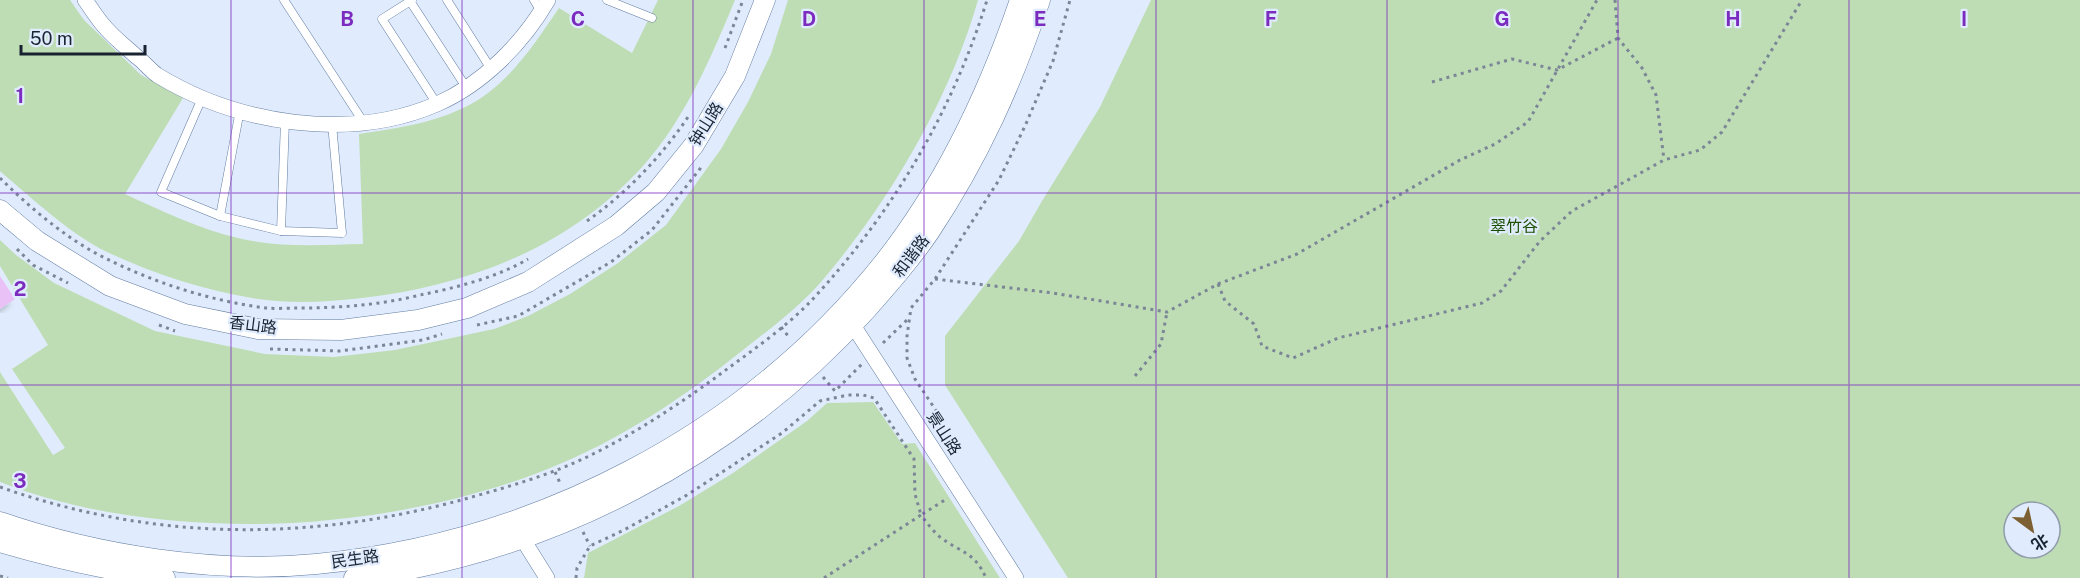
<svg xmlns="http://www.w3.org/2000/svg" width="2080" height="578" viewBox="0 0 2080 578" font-family="'Public Sans','Noto Sans SC',sans-serif">
	<style>
		.green { fill: #beddb4; fill-rule: evenodd }
		.building { fill: #eac1f7; filter: url(#shadow) }
		.lines { fill: none; stroke-linecap: round; stroke-linejoin: round }
		.lane-casing { stroke: #637ca2; stroke-width: 9 }
		.street-casing { stroke: #637ca2; stroke-width: 16 }
		.secondary-casing { stroke: #637ca2; stroke-width: 21 }
		.path { stroke: #7b8696; stroke-width: 3; stroke-dasharray: 3 4.5; stroke-linecap: butt }
		.lane { stroke: #fff; stroke-width: 8 }
		.street { stroke: #fff; stroke-width: 15 }
		.secondary { stroke: #fff; stroke-width: 20 }
		.grid { fill: none; stroke: #7b2cbf; stroke-width: 1.5; stroke-opacity: 0.55 }
		.labels { text-anchor: middle; dominant-baseline: central; stroke-width: 4.5; stroke-linejoin: round; paint-order: stroke }
		.street-label { font-size: 16px; fill: #182231; stroke: #e0ecfd }
		.park-label { font-size: 16px; fill: #1d4f01; stroke: #e0ecfd }
		.grid-label { font-size: 20px; text-anchor: middle; font-weight: bold; fill: #7b2cbf; stroke: #e0ecfd; stroke-width: 4.5; stroke-linejoin: round; paint-order: stroke }
	</style>
	<defs>
		<filter id="shadow"><feDropShadow dx="-5.5" dy="5.5" stdDeviation="3" flood-color="#0004"/></filter>
	</defs>
	<rect width="100%" height="100%" fill="#e0ecfd"/>
	<!-- green -->
	<g class="green">
		<path d="M0,0h70l14,20 57,55 42,23 -58,96c37,17 74,35 113,44 41,10 84,7 125,6l-4,-110c34,-5 70,-10 102,-25 44,-19 72,-63 98,-101l73,45 26,-53h77c-24,58 -50,119 -92,166 -73,81 -175,120 -281,132 -33,4 -70,6 -104,1 -52,-8 -104,-25 -151,-47 -37,-18 -74,-53 -105,-79l-2,-2z"/>
		<path d="M788,0h190c-28,99 -90,204 -157,282 -21,24 -47,44 -73,64 -57,46 -118,88 -186,117 -92,40 -210,61 -310,61 -85,0 -173,-11 -252,-42v-110l53,83 12,-7 -53,-79 36,-24 -48,-79v-26l16,15 38,28 101,48 110,23 69,3 61,-7 99,-21 34,-13 42,-22 48,-31 48,-38 55,-76 27,-47 23,-48z"/>
		<path d="M1151,0h929v578h-1012l-123,-193v-49l74,-95 23,-40 58,-94zM2014,512h36v36h-36z"/>
		<polygon points="873,402 902,444 915,443 1000,578 584,578 588,553 679,506 733,473 807,421 827,403"/>
	</g>
	<!-- building -->
	<polygon class="building" points="0,276 15,299 0,309"/>
	<g class="lines">
		<defs>
			<g id="lane">
				<polyline points="284,0 364,123"/>
				<polyline points="412,0 382,19 437,104"/>
				<polyline points="447,0 491,69"/>
				<polyline points="534,0 541,12"/>
				<polyline points="607,0 652,18"/>
				<polyline points="410,1 466,87"/>
				<polyline points="202,98 161,192 220,216 281,231 342,233 332,124"/>
				<polyline points="220,216 240,110"/>
				<polyline points="281,231 285,121"/>
			</g>
			<g id="street">
				<path d="M85,0c6,8 12,18 19,26 9,11 22,21 33,31 7,5 13,13 20,18 80,49 192,67 280,29 46,-20 86,-61 111,-104"/>
				<polyline points="847,316 1016,578"/>
				<polyline points="517,530 547,578"/>
			</g>
			<g id="secondary">
				<polyline points="0,210 37,241 110,286 185,314 258,329 341,330 418,320 467,308 528,282 616,226 656,192 694,145 735,76 765,0"/>
				<path d="M0,522c96,33 215,52 316,42 220,-21 431,-129 569,-303 61,-78 103,-167 135,-261"/>
				<path d="M0,542c54,16 108,28 165,36"/>
				<path d="M354,578c197,-25 381,-122 513,-269 22,-25 44,-50 63,-78 49,-74 82,-147 110,-231"/>
			</g>
		</defs>
		<!-- lane casing -->
		<use href="#lane" class="lane-casing"/>
		<!-- street casing -->
		<use href="#street" class="street-casing"/>
		<!-- secondary casing -->
		<use href="#secondary" class="secondary-casing"/>
		<!-- path -->
		<g class="path">
			<polyline points="1615,0 1618,38 1642,68 1656,95 1664,160"/>
			<polyline points="725,48 743,0"/>
			<polyline points="1432,82 1512,59 1557,70 1618,38"/>
			<path d="M0,178c29,29 68,62 105,80 50,25 106,43 161,50 10,1 22,0 32,0 42,0 82,-3 122,-13 35,-7 78,-18 108,-36"/>
			<path d="M587,221c40,-28 76,-66 103,-107"/>
			<polyline points="17,249 33,265 68,283"/>
			<polyline points="935,279 1053,293 1167,312 1218,284 1297,254 1460,160 1495,144 1528,122 1597,0"/>
			<polyline points="1218,284 1225,301 1254,324 1262,346 1293,358 1338,338 1482,303 1501,291 1540,241 1572,211 1664,160 1700,150 1722,132 1802,0"/>
			<polyline points="159,325 175,331"/>
			<polyline points="477,325 518,316 611,262 652,230 703,165"/>
			<polyline points="781,327 789,337"/>
			<polyline points="883,343 909,318"/>
			<polyline points="270,349 340,351 423,340 442,334"/>
			<polyline points="1135,376 1161,344 1167,312"/>
			<polyline points="823,377 835,391 862,364"/>
			<polyline points="941,418 915,379 907,358 907,336 911,308 935,279 999,180 1025,126 1053,61 1070,0"/>
			<polyline points="555,472 561,485"/>
			<path d="M0,487c159,56 317,55 479,8 39,-11 79,-23 116,-42 42,-21 81,-47 120,-75 32,-24 68,-48 96,-77 80,-86 141,-188 176,-301"/>
			<polyline points="583,532 590,546"/>
			<polyline points="0,576 8,578"/>
			<polyline points="576,578 577,568 590,546 624,530 687,495 782,433 820,401 848,395 863,395 874,398 914,459 915,494 921,515 948,498"/>
			<path d="M824,578l97,-63c6,8 12,16 19,22 21,16 34,14 46,41"/>
		</g>
		<!-- lane -->
		<use href="#lane" class="lane"/>
		<!-- street -->
		<use href="#street" class="street"/>
		<!-- secondary -->
		<use href="#secondary" class="secondary"/>
	</g>
	<!-- grid -->
	<path class="grid" d="M231,0v578M462,0v578M693,0v578M924,0v578M1156,0v578M1387,0v578M1618,0v578M1849,0v578M0,193h2080M0,385h2080"/>
	<g class="labels">
		<!-- street labels -->
		<g class="street-label">
			<text transform="translate(706 124) rotate(-58)">钟山路</text>
			<text transform="translate(911 256) rotate(-53)">和谐路</text>
			<text transform="translate(253 325) rotate(7)">香山路</text>
			<text transform="translate(944 433) rotate(57)">景山路</text>
			<text transform="translate(355 559) rotate(-8)">民生路</text>
		</g>
		<!-- park labels -->
		<g class="park-label">
			<text x="1514" y="226">翠竹谷</text>
		</g>
	</g>
	<g class="grid-label">
		<text x="347" y="26">B</text>
		<text x="578" y="26">C</text>
		<text x="809" y="26">D</text>
		<text x="1040" y="26">E</text>
		<text x="1271" y="26">F</text>
		<text x="1502" y="26">G</text>
		<text x="1733" y="26">H</text>
		<text x="1964" y="26">I</text>
		<text x="20" y="103">1</text>
		<text x="20" y="296">2</text>
		<text x="20" y="488">3</text>
	</g>
	<!-- north arrow -->
	<g transform="translate(2032 530) rotate(147)"><circle r="28" fill="#e0ecfd" stroke="#909bab" stroke-width="1.5"/>
	<path d="M0-4.5L10 22L0 15L-10 22Z" fill="#7c6033"/>
	<text y="-9" font-size="16" font-weight="bold" text-anchor="middle" fill="#182231">北</text>
	</g>
	<!-- scale -->
	<path d="M21 45v9h124v-9" fill="none" stroke="#182231" stroke-width="3"/>
	<text x="30" y="45" font-size="18" fill="#182231" stroke="#e0ecfd" stroke-width="4.5" paint-order="stroke">50 m</text>
</svg>
